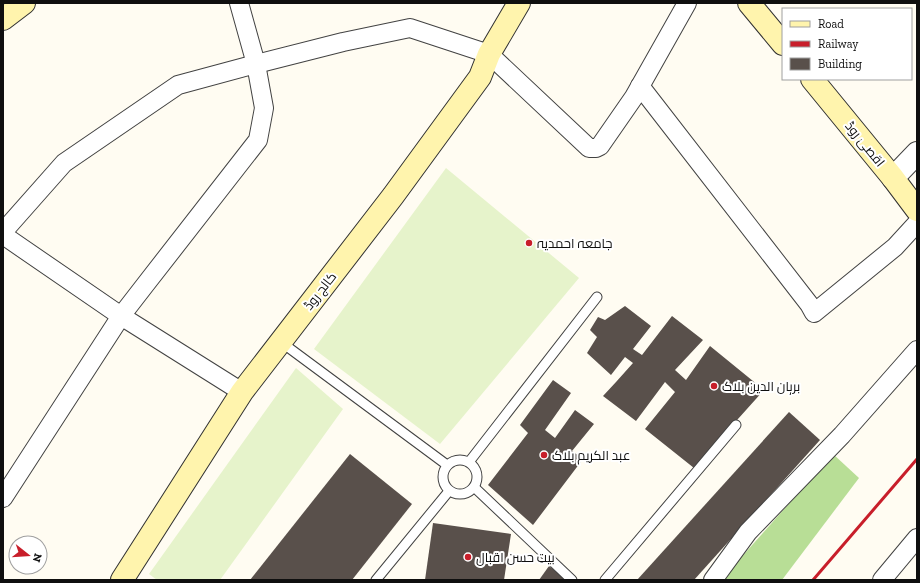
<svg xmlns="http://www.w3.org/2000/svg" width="920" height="583" viewBox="0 0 920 583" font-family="'Zilla Slab',Cairo,serif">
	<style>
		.forest { fill: #b8de96 }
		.pitch { fill: #e6f3cb }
		.building { fill: #59504b }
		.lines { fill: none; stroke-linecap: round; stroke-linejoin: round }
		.service-casing { stroke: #424242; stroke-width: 11 }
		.minor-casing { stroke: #424242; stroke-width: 20 }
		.tertiary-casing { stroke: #424242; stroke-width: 24 }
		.secondary-casing { stroke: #313131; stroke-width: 24 }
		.service { stroke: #fff; stroke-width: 9 }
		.minor { stroke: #fff; stroke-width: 18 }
		.tertiary { stroke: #fff; stroke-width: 22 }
		.secondary { stroke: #fff4ad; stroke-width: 22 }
		.rail { stroke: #c81e2a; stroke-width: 3 }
		.poi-dot { fill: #c81e2a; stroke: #fff; stroke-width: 1.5 }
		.labels { text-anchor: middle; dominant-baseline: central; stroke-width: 4; stroke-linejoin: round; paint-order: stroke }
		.street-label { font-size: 13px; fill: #0f0f0f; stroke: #fff }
		.poi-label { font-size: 13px; fill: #0f0f0f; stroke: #fff; text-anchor: start }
	</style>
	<rect width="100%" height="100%" fill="#fffcf2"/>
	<!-- forest -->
	<polygon class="forest" points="833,454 859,478 782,580 721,580"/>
	<!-- pitch -->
	<g class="pitch">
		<polygon points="446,168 579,278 440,444 314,349"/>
		<polygon points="296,368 343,409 220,580 157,580 149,574"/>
	</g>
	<!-- building -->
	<g class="building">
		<polygon points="625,306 651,326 633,349 642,355 672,316 703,340 675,370 686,380 710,346 764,390 694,468 645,429 675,392 665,382 636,421 603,396 616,382 633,363 625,357 611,375 587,353 597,337 590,330 598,317 605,320"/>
		<polygon points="553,380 571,393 545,430 555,438 575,410 594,424 572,451 583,459 533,525 488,485 528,433 520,425"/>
		<polygon points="789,412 820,440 694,580 637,580"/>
		<polygon points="350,454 412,504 352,580 250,580"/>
		<polygon points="433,523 511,534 504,580 425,580"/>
		<polygon points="549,566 567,580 539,580"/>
	</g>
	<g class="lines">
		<defs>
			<g id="service">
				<polyline points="281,342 447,465"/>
				<circle cx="460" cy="477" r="17"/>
				<polyline points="469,462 597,297"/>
				<polyline points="474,487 572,580"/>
				<polyline points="376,580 449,491"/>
				<polyline points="605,580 736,425"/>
			</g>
			<g id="minor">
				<polyline points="640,86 809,304 814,313 895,247 917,223"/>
				<polyline points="3,232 64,163 178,85 256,64 343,42 410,28 489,54 589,148 596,148 600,146 634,97 687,3"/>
				<polyline points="3,235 121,316 242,392"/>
				<polyline points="3,498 121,316 145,285 258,140 264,108 256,64 239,3"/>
				<polyline points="713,580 748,532 842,435 917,350"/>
				<polyline points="882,580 917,538"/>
			</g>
			<polyline id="tertiary" points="893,178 917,153"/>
			<g id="secondary">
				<polyline points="749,3 783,44"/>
				<polyline points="3,19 24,3"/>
				<polyline points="812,79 893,178 917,210"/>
				<polyline points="122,580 242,392 393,196 480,77 489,54 519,3"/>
			</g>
		</defs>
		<!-- service casing -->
		<use href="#service" class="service-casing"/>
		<!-- minor casing -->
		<use href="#minor" class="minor-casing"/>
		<!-- tertiary casing -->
		<use href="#tertiary" class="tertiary-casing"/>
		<!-- secondary casing -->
		<use href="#secondary" class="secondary-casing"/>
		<!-- service -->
		<use href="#service" class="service"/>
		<!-- minor -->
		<use href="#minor" class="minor"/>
		<!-- tertiary -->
		<use href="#tertiary" class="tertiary"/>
		<!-- secondary -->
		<use href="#secondary" class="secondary"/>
		<!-- rail -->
		<polyline class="rail" points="813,580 917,459"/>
	</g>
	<!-- markers -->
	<g class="poi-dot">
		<circle cx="529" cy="243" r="4"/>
		<circle cx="714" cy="386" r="4"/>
		<circle cx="544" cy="455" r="4"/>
		<circle cx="468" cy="557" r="4"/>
	</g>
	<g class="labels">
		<!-- street labels -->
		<g class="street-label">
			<text transform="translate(865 144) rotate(51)">اقصیٰ روڈ</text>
			<text transform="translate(320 291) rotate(-52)">کالج روڈ</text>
		</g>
		<!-- poi labels -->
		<g class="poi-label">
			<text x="537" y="243">جامعہ احمدیہ</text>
			<text x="722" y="386">برہان الدین بلاک</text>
			<text x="552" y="455">عبد الکریم بلاک</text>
			<text x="476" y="557">بیتِ حسن اقبال</text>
		</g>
	</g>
	<!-- border -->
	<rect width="920" height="583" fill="none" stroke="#0f0f0f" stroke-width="8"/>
	<!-- legend -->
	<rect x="782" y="8" width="130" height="72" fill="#ffffff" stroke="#9f9f9f"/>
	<rect x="790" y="21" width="20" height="6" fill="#fff4ad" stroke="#9f9f9f"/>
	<text x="818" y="28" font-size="12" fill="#0f0f0f">Road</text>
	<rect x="790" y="41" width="20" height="6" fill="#c81e2a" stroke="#9f9f9f"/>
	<text x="818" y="48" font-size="12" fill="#0f0f0f">Railway</text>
	<rect x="790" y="58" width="20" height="12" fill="#59504b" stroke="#9f9f9f"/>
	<text x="818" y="68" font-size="12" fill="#0f0f0f">Building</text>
	<!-- north arrow -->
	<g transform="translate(28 555) rotate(107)"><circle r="19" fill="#ffffff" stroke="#9f9f9f"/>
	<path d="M0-3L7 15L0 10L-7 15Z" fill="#c81e2a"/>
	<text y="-6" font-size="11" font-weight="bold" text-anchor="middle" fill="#0f0f0f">N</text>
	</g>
</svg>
